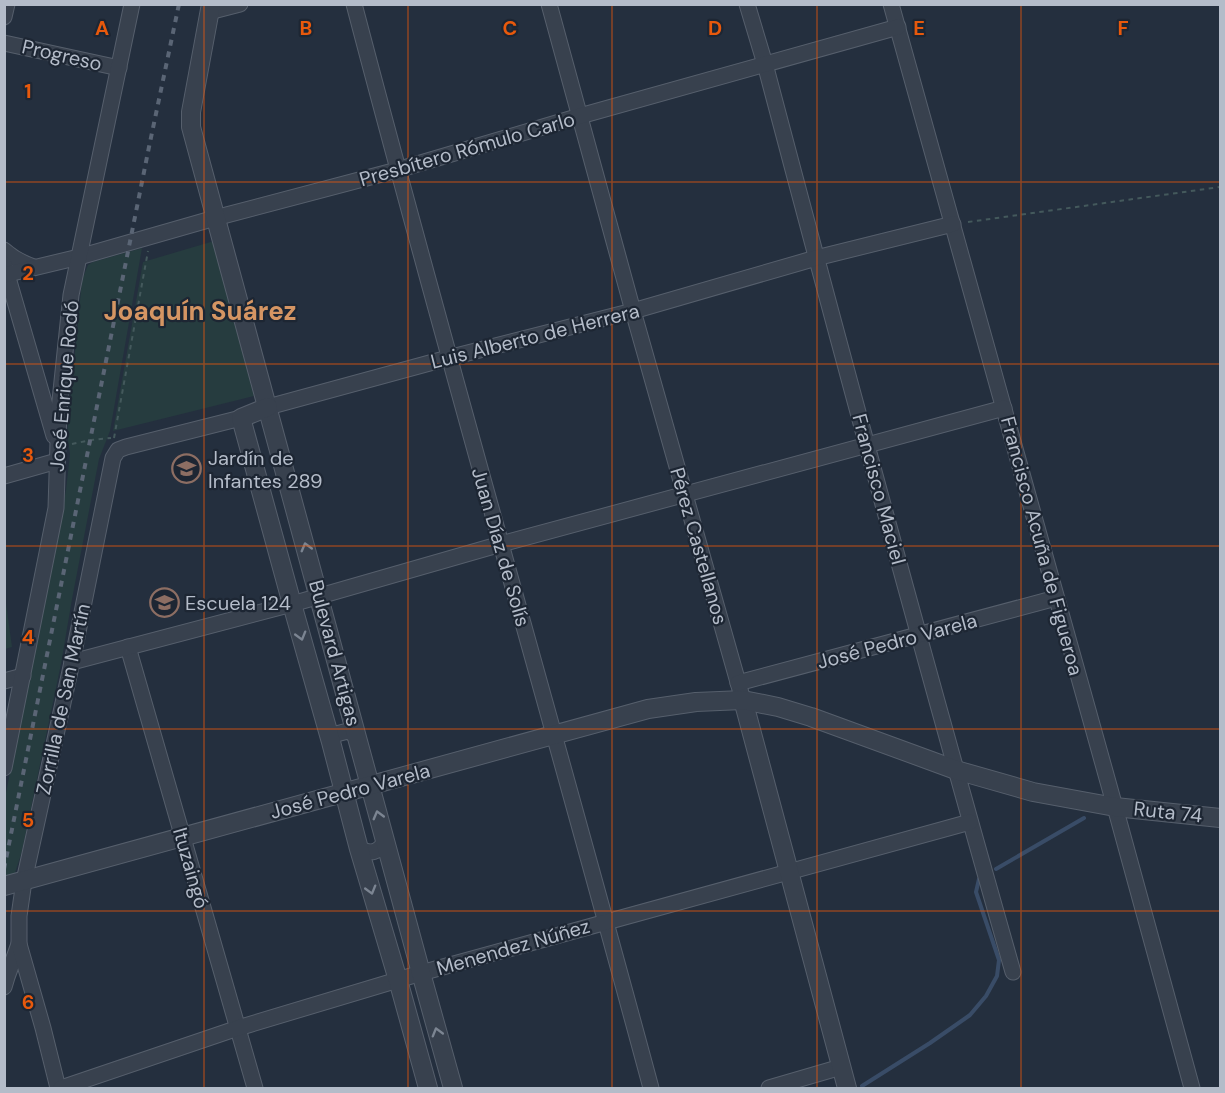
<svg xmlns="http://www.w3.org/2000/svg" width="1225" height="1093" viewBox="0 0 1225 1093" font-family="'DM Sans',sans-serif">
	<style>
		.green { fill: #263c3f }
		.lines { fill: none; stroke-linecap: round; stroke-linejoin: round }
		.stream { stroke: #394c67; stroke-width: 4 }
		.minor-casing { stroke: #565f6c; stroke-width: 17 }
		.tertiary-casing { stroke: #565f6c; stroke-width: 20 }
		.path { stroke: #44595c; stroke-width: 2; stroke-dasharray: 4.5 4.5; stroke-linecap: butt }
		.minor { stroke: #38414e; stroke-width: 15 }
		.tertiary { stroke: #38414e; stroke-width: 18 }
		.rail { stroke: #5a6575; stroke-width: 4; stroke-dasharray: 6 6; stroke-linecap: butt }
		.oneway { stroke: #7c8592 }
		.grid { fill: none; stroke: #e8590c; stroke-width: 1.5; stroke-opacity: 0.55 }
		.labels { text-anchor: middle; dominant-baseline: central; stroke-width: 4.5; stroke-linejoin: round; paint-order: stroke }
		.street-label { font-size: 20px; fill: #b4bcc9; stroke: #1d2633 }
		.poi-label { font-size: 20px; fill: #b4bcc9; stroke: #1d2633; text-anchor: start }
		.district-label { font-size: 26px; font-weight: bold; fill: #d59563; stroke: #1d2633 }
		.grid-label { font-size: 20px; text-anchor: middle; font-weight: bold; fill: #e8590c; stroke: #1d2633; stroke-width: 4.5; stroke-linejoin: round; paint-order: stroke }
	</style>
	<rect width="100%" height="100%" fill="#242f3e"/>
	<!-- green -->
	<g class="green">
		<polygon points="214,241 254,396 113,431 143,262"/>
		<polygon points="142,248 110,431 99,459 72,599 61,664 22,851 15,873 5,876 5,798 66,490 70,454 67,434 82,280 88,265 93,262"/>
		<polygon points="5,596 12,647 5,649 4,649"/>
	</g>
	<g class="lines">
		<!-- stream -->
		<g class="stream">
			<polyline points="996,869 1084,818"/>
			<polyline points="862,1086 930,1043 970,1015 986,996 997,976 999,960 976,892 979,879"/>
		</g>
		<defs>
			<g id="minor">
				<path d="M354,4c95,363 200,723 297,1084"/>
				<polyline points="549,4 633,311 743,700"/>
				<path d="M747,4l18,60c80,303 162,606 248,908"/>
				<polyline points="891,4 1115,807 1192,1088"/>
				<polyline points="209,12 240,4"/>
				<polyline points="4,17 7,4"/>
				<polyline points="4,43 119,68"/>
				<path d="M4,250c10,9 18,13 30,17"/>
				<polyline points="4,264 54,436"/>
				<polyline points="4,275 79,257 215,218 397,170 580,116 898,27"/>
				<polyline points="268,407 448,358 633,311 816,258 953,224"/>
				<polyline points="4,476 57,461"/>
				<polyline points="128,647 255,1088"/>
				<polyline points="72,662 292,604 501,544 1004,408"/>
				<polyline points="4,681 23,676"/>
				<polyline points="738,683 1056,598"/>
				<polyline points="331,742 336,734 348,731 357,736"/>
				<polyline points="4,768 56,508 59,410 71,295 132,4"/>
				<path d="M359,849c13,5 18,4 26,-7"/>
				<polyline points="4,987 7,977 19,944"/>
				<polyline points="58,1088 43,1028 19,944 19,916 24,881 72,662 113,458 118,450 126,447 241,418"/>
				<polyline points="61,1088 238,1028 421,973 970,822"/>
				<polyline points="769,1088 841,1067"/>
			</g>
			<g id="tertiary">
				<polyline points="211,4 191,112 191,127 421,973 453,1088"/>
				<polyline points="268,407 241,418 292,604 331,742 359,849 398,980 428,1088"/>
				<polyline points="743,700 847,1088"/>
				<polyline points="4,886 648,709 696,702 743,700 778,707 811,717 956,770 1033,792 1115,807 1220,818"/>
			</g>
		</defs>
		<!-- minor casing -->
		<use href="#minor" class="minor-casing"/>
		<!-- tertiary casing -->
		<use href="#tertiary" class="tertiary-casing"/>
		<!-- path -->
		<g class="path">
			<polyline points="968,222 1220,187"/>
			<polyline points="114,438 148,251"/>
			<polyline points="72,444 91,440 111,438"/>
		</g>
		<!-- minor -->
		<use href="#minor" class="minor"/>
		<!-- tertiary -->
		<use href="#tertiary" class="tertiary"/>
		<!-- rail -->
		<polyline class="rail" points="4,869 149,147 179,4"/>
	</g>
	<!-- one-way arrows -->
	<defs><path id="oneway-chevron" d="M-2-3.5L2.5 0L-2 3.5" fill="none" stroke-width="1.6" stroke-linecap="round" stroke-linejoin="round" transform="scale(1.5)"/></defs>
	<g class="oneway">
		<use href="#oneway-chevron" transform="translate(306 547) rotate(-105)"/>
		<use href="#oneway-chevron" transform="translate(301 636) rotate(74)"/>
		<use href="#oneway-chevron" transform="translate(378 815) rotate(-105)"/>
		<use href="#oneway-chevron" transform="translate(371 890) rotate(74)"/>
		<use href="#oneway-chevron" transform="translate(437 1032) rotate(-106)"/>
	</g>
	<!-- grid -->
	<path class="grid" d="M204,4v1084M408,4v1084M612,4v1084M817,4v1084M1021,4v1084M4,182h1216M4,364h1216M4,546h1216M4,729h1216M4,911h1216"/>
	<!-- icons -->
	<defs>
		<symbol id="school-ring" viewBox="-11 -11 22 22"><circle r="9.5" fill="#1d2633" stroke="#8d6e63" stroke-width="1.5"/><path d="M0-5L7-2L0 1L-7-2ZM-4 1L0 2.5L4 1V4Q0 6-4 4Z" fill="#8d6e63"/></symbol>
	</defs>
	<g fill-rule="evenodd">
		<use href="#school-ring" x="170" y="452" width="33" height="33"/>
		<use href="#school-ring" x="148" y="586" width="33" height="33"/>
	</g>
	<g class="labels">
		<!-- street labels -->
		<g class="street-label">
			<text transform="translate(62 55) rotate(13)">Progreso</text>
			<text transform="translate(467 149) rotate(-16)">Presbítero Rómulo Carlo</text>
			<text transform="translate(535 336) rotate(-14)">Luis Alberto de Herrera</text>
			<text transform="translate(64 386) rotate(-85)">José Enrique Rodó</text>
			<text transform="translate(879 489) rotate(75)">Francisco Maciel</text>
			<text transform="translate(699 546) rotate(74)">Pérez Castellanos</text>
			<text transform="translate(1042 546) rotate(75)">Francisco Acuña de Figueroa</text>
			<text transform="translate(501 547) rotate(74)">Juan Díaz de Solís</text>
			<text transform="translate(897 641) rotate(-15)">José Pedro Varela</text>
			<text transform="translate(335 653) rotate(75)">Bulevard Artigas</text>
			<text transform="translate(63 699) rotate(-78)">Zorrilla de San Martín</text>
			<text transform="translate(350 791) rotate(-15)">José Pedro Varela</text>
			<text transform="translate(1168 812) rotate(6)">Ruta 74</text>
			<text transform="translate(191 868) rotate(74)">Ituzaingó</text>
			<text transform="translate(513 947) rotate(-16)">Menendez Núñez</text>
		</g>
		<!-- poi labels -->
		<g class="poi-label">
			<text x="208" y="458">Jardín de<tspan x="208" dy="23">Infantes 289</tspan></text>
			<text x="185" y="603">Escuela 124</text>
		</g>
		<!-- district labels -->
		<g class="district-label">
			<text x="200" y="311">Joaquín Suárez</text>
		</g>
	</g>
	<g class="grid-label">
		<text x="102" y="35">A</text>
		<text x="306" y="35">B</text>
		<text x="510" y="35">C</text>
		<text x="715" y="35">D</text>
		<text x="919" y="35">E</text>
		<text x="1123" y="35">F</text>
		<text x="28" y="98">1</text>
		<text x="28" y="280">2</text>
		<text x="28" y="462">3</text>
		<text x="28" y="644">4</text>
		<text x="28" y="827">5</text>
		<text x="28" y="1009">6</text>
	</g>
	<!-- border -->
	<rect width="1225" height="1093" fill="none" stroke="#b4bcc9" stroke-width="12"/>
</svg>
